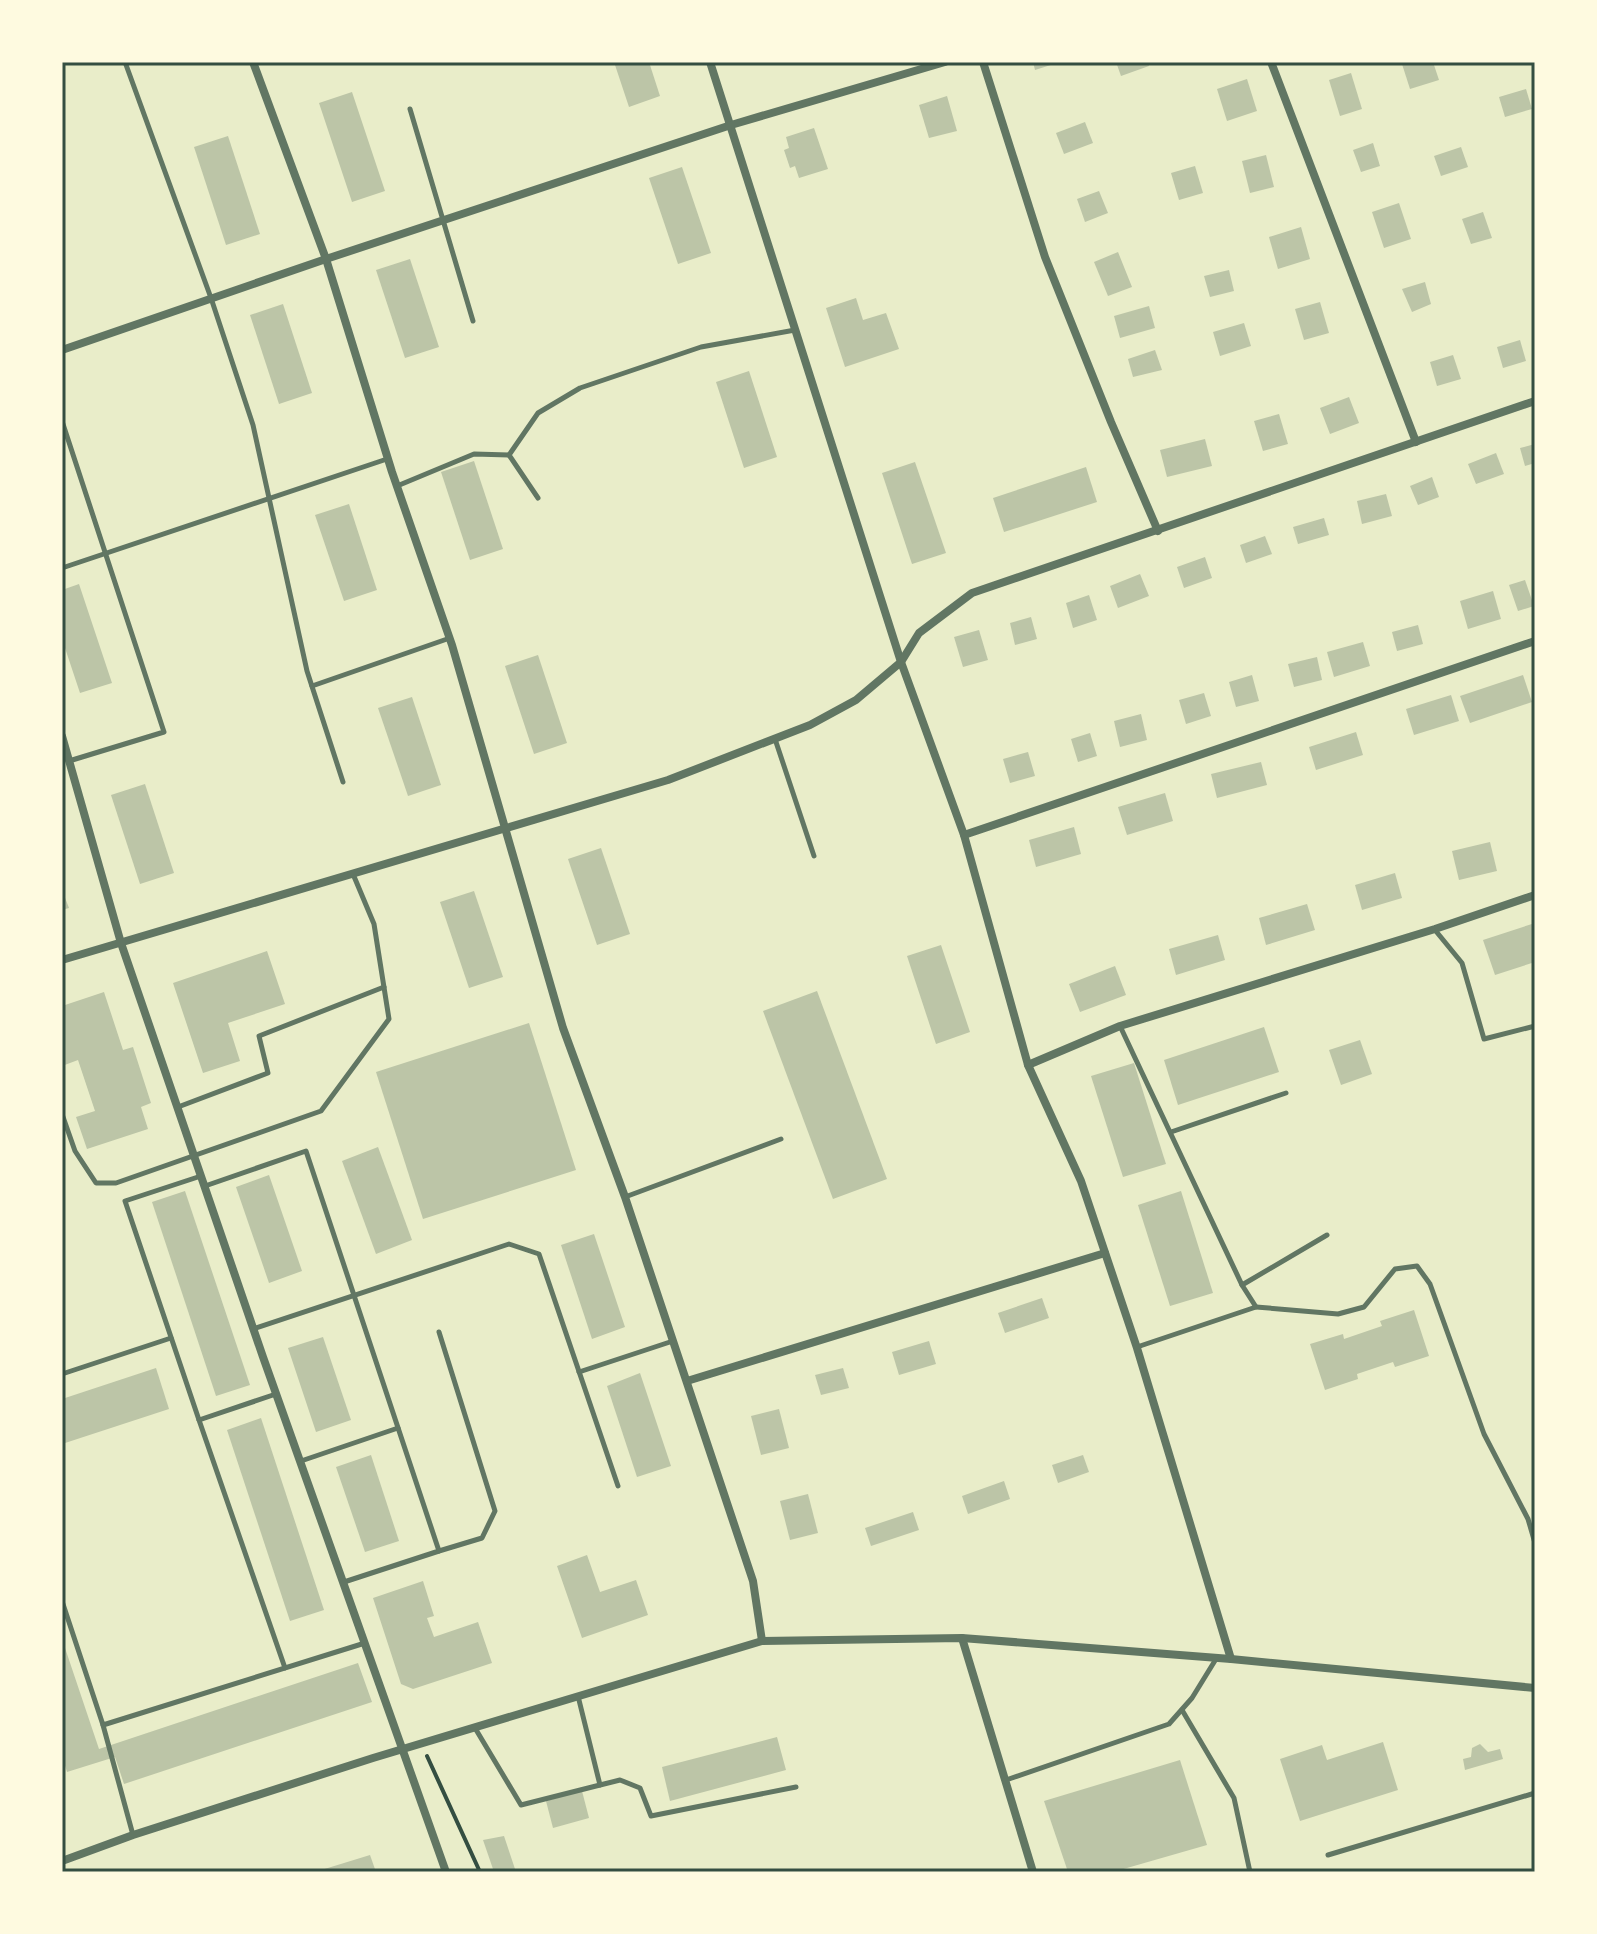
<svg xmlns="http://www.w3.org/2000/svg" width="1597" height="1934" viewBox="0 0 1597 1934" font-family="'Fira Sans Condensed',sans-serif">
	<style>
		.building { fill: #bcc5a7 }
		.lines { fill: none; stroke-linecap: round; stroke-linejoin: round }
		.path { stroke: #344e41; stroke-width: 4 }
		.service { stroke: #617663; stroke-width: 5 }
		.minor { stroke: #617663; stroke-width: 8 }
		.neatline { fill: none; stroke: #344e41; stroke-width: 3 }
	</style>
	<rect width="100%" height="100%" fill="#e9edc9"/>
	<!-- building -->
	<g class="building">
		<polygon points="614,62 649,62 660,96 629,107"/>
		<polygon points="1033,62 1057,62 1057,63 1035,70"/>
		<polygon points="1116,62 1148,62 1149,66 1121,76"/>
		<polygon points="1407,62 1433,62 1439,80 1410,89 1402,64"/>
		<polygon points="1351,73 1362,109 1340,116 1329,80"/>
		<polygon points="1247,79 1257,111 1227,121 1217,89"/>
		<polygon points="1526,89 1532,109 1505,117 1499,97"/>
		<polygon points="352,92 385,191 352,202 319,103"/>
		<polygon points="947,96 957,131 929,138 919,105"/>
		<polygon points="1085,122 1093,143 1064,154 1056,133"/>
		<polygon points="814,128 828,169 799,178 795,166 790,168 784,150 789,148 786,137"/>
		<polygon points="228,136 260,234 226,245 194,147"/>
		<polygon points="1373,143 1380,166 1361,172 1353,150"/>
		<polygon points="1461,147 1468,167 1441,176 1434,156"/>
		<polygon points="1266,155 1274,187 1250,193 1242,161"/>
		<polygon points="1195,166 1203,193 1179,200 1171,173"/>
		<polygon points="682,167 711,253 678,264 649,178"/>
		<polygon points="1099,191 1108,213 1085,222 1077,199"/>
		<polygon points="1399,203 1411,239 1384,248 1372,212"/>
		<polygon points="1483,212 1492,238 1471,244 1462,219"/>
		<polygon points="1301,227 1310,259 1278,269 1269,237"/>
		<polygon points="1118,252 1132,287 1108,296 1094,262"/>
		<polygon points="410,259 439,347 405,358 376,270"/>
		<polygon points="1229,270 1234,291 1210,297 1204,276"/>
		<polygon points="1425,282 1431,304 1412,312 1402,289"/>
		<polygon points="856,298 863,320 886,313 899,349 845,367 826,308"/>
		<polygon points="1320,302 1329,333 1304,340 1295,309"/>
		<polygon points="283,304 312,393 279,404 250,315"/>
		<polygon points="1149,306 1155,328 1120,338 1114,316"/>
		<polygon points="1244,323 1251,346 1220,356 1213,332"/>
		<polygon points="1520,340 1526,361 1503,368 1497,347"/>
		<polygon points="1155,350 1162,370 1133,377 1128,359"/>
		<polygon points="1453,355 1461,379 1437,386 1430,362"/>
		<polygon points="749,371 777,457 744,468 716,382"/>
		<polygon points="1349,397 1359,423 1330,434 1320,408"/>
		<polygon points="1279,414 1288,444 1263,451 1254,421"/>
		<polygon points="1205,439 1212,466 1167,477 1160,450"/>
		<polygon points="1535,444 1535,463 1525,466 1520,448"/>
		<polygon points="1496,453 1504,474 1476,484 1468,464"/>
		<polygon points="474,461 503,549 470,560 441,472"/>
		<polygon points="915,462 946,553 912,564 882,473"/>
		<polygon points="1086,467 1097,502 1004,532 993,498"/>
		<polygon points="1432,477 1439,497 1418,505 1410,486"/>
		<polygon points="1386,494 1392,516 1362,524 1357,501"/>
		<polygon points="349,504 377,590 344,601 315,515"/>
		<polygon points="1324,518 1329,535 1298,544 1293,527"/>
		<polygon points="1265,536 1272,554 1246,563 1240,545"/>
		<polygon points="1205,557 1212,578 1184,588 1177,567"/>
		<polygon points="1140,574 1149,596 1118,608 1110,586"/>
		<polygon points="1525,580 1534,606 1518,611 1509,585"/>
		<polygon points="79,584 112,683 80,693 62,639 62,590"/>
		<polygon points="1493,591 1501,619 1468,629 1460,601"/>
		<polygon points="1089,595 1097,620 1073,628 1066,603"/>
		<polygon points="1031,617 1037,639 1015,645 1010,623"/>
		<polygon points="1418,625 1423,644 1397,651 1392,632"/>
		<polygon points="979,630 988,660 963,667 954,637"/>
		<polygon points="1363,642 1370,666 1334,677 1327,652"/>
		<polygon points="538,655 567,743 534,754 505,666"/>
		<polygon points="1317,657 1322,680 1294,687 1288,664"/>
		<polygon points="1252,675 1259,701 1236,707 1229,682"/>
		<polygon points="1523,675 1532,702 1470,723 1460,696"/>
		<polygon points="1204,693 1211,716 1186,724 1179,700"/>
		<polygon points="1451,695 1459,721 1414,735 1406,709"/>
		<polygon points="412,697 441,785 408,796 378,708"/>
		<polygon points="1141,714 1147,740 1120,747 1114,721"/>
		<polygon points="1356,732 1363,755 1316,770 1309,747"/>
		<polygon points="1090,733 1097,756 1078,762 1071,739"/>
		<polygon points="1028,752 1035,776 1010,783 1003,759"/>
		<polygon points="1261,762 1267,785 1217,798 1211,774"/>
		<polygon points="145,784 174,873 140,884 111,795"/>
		<polygon points="1165,793 1173,821 1127,835 1118,807"/>
		<polygon points="1074,827 1081,854 1036,867 1029,840"/>
		<polygon points="1490,842 1497,871 1459,880 1452,851"/>
		<polygon points="601,848 630,934 597,945 568,859"/>
		<polygon points="1395,873 1402,898 1362,910 1355,885"/>
		<polygon points="62,890 69,908 62,910"/>
		<polygon points="474,891 503,977 469,988 440,902"/>
		<polygon points="1307,904 1315,930 1266,945 1259,918"/>
		<polygon points="1535,923 1535,962 1495,975 1483,940"/>
		<polygon points="1218,935 1225,960 1176,975 1169,949"/>
		<polygon points="941,945 970,1032 936,1044 907,956"/>
		<polygon points="267,951 285,1004 228,1023 240,1061 203,1073 173,983"/>
		<polygon points="1115,966 1126,995 1080,1012 1069,984"/>
		<polygon points="817,991 887,1179 833,1199 763,1011"/>
		<polygon points="104,992 123,1050 133,1047 151,1103 141,1107 148,1129 87,1149 76,1117 95,1111 78,1060 62,1066 62,1006"/>
		<polygon points="529,1023 576,1170 423,1219 376,1072"/>
		<polygon points="1264,1027 1279,1072 1178,1105 1164,1060"/>
		<polygon points="1360,1040 1372,1074 1341,1085 1329,1050"/>
		<polygon points="1134,1063 1166,1164 1123,1177 1091,1076"/>
		<polygon points="378,1147 412,1240 376,1254 342,1161"/>
		<polygon points="269,1175 302,1271 269,1283 236,1187"/>
		<polygon points="185,1191 250,1385 216,1396 152,1202"/>
		<polygon points="1181,1191 1213,1293 1170,1306 1138,1205"/>
		<polygon points="594,1234 625,1327 592,1339 561,1245"/>
		<polygon points="1042,1298 1049,1318 1005,1333 998,1313"/>
		<polygon points="1414,1310 1429,1356 1395,1367 1393,1362 1357,1374 1358,1379 1325,1390 1310,1344 1343,1334 1344,1339 1382,1326 1380,1321"/>
		<polygon points="323,1337 351,1420 316,1432 288,1348"/>
		<polygon points="929,1341 936,1364 899,1375 892,1352"/>
		<polygon points="156,1368 169,1409 62,1444 62,1399"/>
		<polygon points="843,1368 849,1388 821,1395 815,1375"/>
		<polygon points="640,1373 671,1466 637,1477 607,1386"/>
		<polygon points="779,1409 789,1448 761,1455 751,1416"/>
		<polygon points="261,1418 324,1610 290,1621 227,1430"/>
		<polygon points="371,1455 399,1541 365,1552 336,1467"/>
		<polygon points="1083,1455 1089,1472 1058,1483 1052,1465"/>
		<polygon points="1004,1481 1010,1499 968,1514 962,1496"/>
		<polygon points="808,1494 818,1533 790,1540 780,1501"/>
		<polygon points="913,1512 919,1530 871,1546 865,1528"/>
		<polygon points="587,1555 600,1592 636,1580 648,1615 582,1638 557,1566"/>
		<polygon points="423,1581 434,1616 427,1618 434,1637 478,1622 492,1663 413,1689 401,1684 373,1598"/>
		<polygon points="62,1639 99,1749 358,1663 372,1702 124,1784 115,1757 67,1772 62,1756"/>
		<polygon points="777,1737 786,1770 670,1801 662,1767"/>
		<polygon points="1383,1742 1398,1790 1300,1821 1280,1759 1322,1745 1327,1760"/>
		<polygon points="1480,1744 1488,1752 1500,1749 1503,1759 1465,1770 1463,1759 1471,1757 1472,1748"/>
		<polygon points="1180,1760 1207,1845 1113,1872 1068,1872 1044,1801"/>
		<polygon points="582,1791 589,1818 553,1828 546,1801"/>
		<polygon points="504,1836 516,1872 494,1872 483,1840"/>
		<polygon points="370,1855 376,1872 318,1872 318,1871"/>
	</g>
	<g class="lines">
		<!-- path -->
		<polyline class="path" points="427,1756 480,1872"/>
		<!-- service -->
		<g class="service">
			<polyline points="125,62 211,298 253,425 307,671 343,782"/>
			<polyline points="410,109 473,321"/>
			<polyline points="62,421 164,732 69,761"/>
			<polyline points="397,486 474,454 509,455"/>
			<polyline points="538,498 509,455 538,413 580,388 701,347 795,330"/>
			<polyline points="62,568 387,459"/>
			<polyline points="312,686 450,638"/>
			<polyline points="775,739 814,856"/>
			<polyline points="1435,930 1462,963 1484,1039 1535,1026"/>
			<polyline points="1120,1026 1242,1285"/>
			<polyline points="178,1107 268,1073 259,1036 384,987"/>
			<polyline points="62,1114 75,1151 96,1183 116,1183 321,1111 389,1019 374,924 353,874"/>
			<polyline points="1171,1132 1286,1093"/>
			<polyline points="205,1186 306,1151 439,1551 344,1582"/>
			<polyline points="625,1197 781,1139"/>
			<polyline points="1256,1307 1338,1314 1364,1307 1395,1269 1417,1266 1430,1284 1484,1434 1528,1519 1535,1543"/>
			<polyline points="253,1329 509,1244 539,1254 618,1486"/>
			<polyline points="439,1332 495,1511 482,1538 439,1551"/>
			<polyline points="1137,1347 1256,1307 1242,1285 1327,1235"/>
			<polyline points="579,1372 673,1341"/>
			<polyline points="62,1374 171,1338"/>
			<polyline points="276,1394 199,1420 285,1668"/>
			<polyline points="199,1420 125,1201 201,1176"/>
			<polyline points="301,1461 398,1428"/>
			<polyline points="62,1601 103,1725 365,1643"/>
			<polyline points="578,1696 600,1785 620,1780 640,1788 651,1816 796,1787"/>
			<polyline points="1182,1710 1234,1798 1250,1872"/>
			<polyline points="103,1725 133,1835"/>
			<polyline points="475,1728 521,1805 600,1785"/>
			<polyline points="1006,1780 1169,1724 1192,1698 1216,1659"/>
			<polyline points="1328,1855 1535,1793"/>
		</g>
		<!-- minor -->
		<g class="minor">
			<polyline points="253,62 326,259 392,472 452,645 563,1028 625,1197 753,1581 762,1641"/>
			<polyline points="710,62 901,662 964,835 1028,1065 1081,1181 1137,1348 1231,1659"/>
			<polyline points="983,62 1045,257 1111,422 1158,531"/>
			<polyline points="1271,62 1416,442"/>
			<polyline points="62,350 326,259 731,125 945,62"/>
			<polyline points="62,736 121,943 263,1357 446,1872"/>
			<polyline points="964,835 1535,641"/>
			<polyline points="62,960 668,780 810,725 856,700 901,662 919,633 972,593 1535,401"/>
			<polyline points="1028,1065 1120,1026 1435,929 1535,895"/>
			<polyline points="687,1381 1105,1253"/>
			<polyline points="962,1638 1033,1872"/>
			<polyline points="62,1861 133,1835 373,1758 762,1641 962,1638 1231,1659 1535,1688"/>
		</g>
	</g>
	<!-- border -->
	<rect width="1597" height="1934" fill="none" stroke="#fefae0" stroke-width="128"/>
	<rect x="64" y="64" width="1469" height="1806" class="neatline"/>
</svg>
